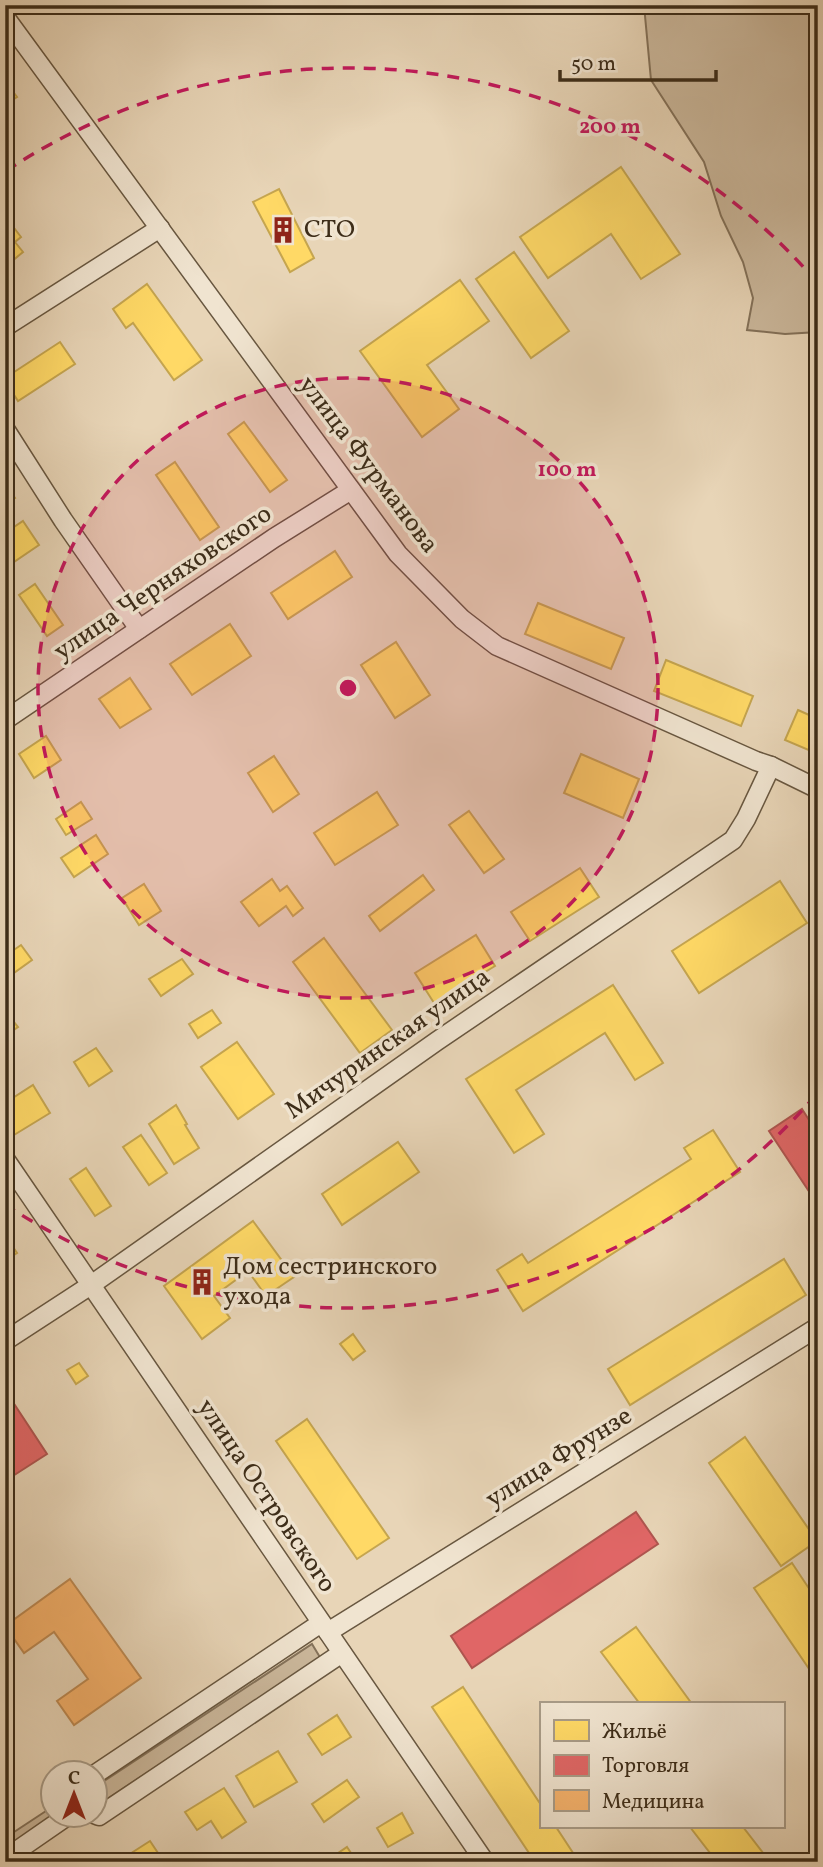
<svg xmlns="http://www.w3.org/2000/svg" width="823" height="1867" viewBox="0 0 823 1867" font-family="Vollkorn,serif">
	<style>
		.green { fill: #cbb89c; stroke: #84725a; stroke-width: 2 }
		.homes { fill: #ffd966; stroke: #c5a54f; stroke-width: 2 }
		.shops { fill: #e06666; stroke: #af554f; stroke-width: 2 }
		.health { fill: #f6b26b; stroke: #be8a52; stroke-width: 2 }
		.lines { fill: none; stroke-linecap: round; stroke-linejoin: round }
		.street-casing { stroke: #685740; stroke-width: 21 }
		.street { stroke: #f0e4d0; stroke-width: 18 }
		.ring { fill: none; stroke: #c2185b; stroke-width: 3.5; stroke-dasharray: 12 9 }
		.labels { text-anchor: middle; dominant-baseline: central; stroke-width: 7; stroke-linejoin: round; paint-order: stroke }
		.poi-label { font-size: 26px; fill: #3d2d19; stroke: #f0e4d0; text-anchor: start }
		.street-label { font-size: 26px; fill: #3d2d19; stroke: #f0e4d0 }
		.centre { fill: #c2185b; stroke: #f0e4d0; stroke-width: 3.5 }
		.ring-label { font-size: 21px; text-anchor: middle; font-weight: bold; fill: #c2185b; stroke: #f0e4d0; stroke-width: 7; stroke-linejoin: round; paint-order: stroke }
	</style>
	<rect width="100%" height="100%" fill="#e8d5b7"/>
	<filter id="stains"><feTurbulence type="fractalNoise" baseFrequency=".00286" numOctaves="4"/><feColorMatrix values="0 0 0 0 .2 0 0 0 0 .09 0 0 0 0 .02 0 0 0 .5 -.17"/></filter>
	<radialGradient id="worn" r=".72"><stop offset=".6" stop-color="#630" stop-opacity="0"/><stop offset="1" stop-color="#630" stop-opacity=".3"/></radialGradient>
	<!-- green -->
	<g class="green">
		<polygon points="644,5 818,5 818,332 785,334 747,330 753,298 743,262 721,216 704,162 651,80"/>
		<polygon points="312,1644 321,1659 104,1801 95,1787"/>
		<polygon points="52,1807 52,1814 62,1815 5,1852 5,1838"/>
	</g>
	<!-- homes -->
	<g class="homes">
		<polygon points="5,81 17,97 5,105"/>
		<polygon points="621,167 680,254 641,279 611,234 548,278 520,237"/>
		<polygon points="279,189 314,258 290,272 253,202"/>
		<polygon points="8,220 21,237 15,242 23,252 5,267 5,222"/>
		<polygon points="514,252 569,331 531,358 476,279"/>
		<polygon points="460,280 489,321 427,365 459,409 422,437 360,351"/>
		<polygon points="147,284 202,360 174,380 133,323 126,328 113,309"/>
		<polygon points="60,342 75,364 18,401 5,381 5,378"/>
		<polygon points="244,422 287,480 270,492 228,434"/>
		<polygon points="175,462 219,527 200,540 156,475"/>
		<polygon points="5,483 15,498 5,505"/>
		<polygon points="23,521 39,545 5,568 5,533"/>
		<polygon points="335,551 352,577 288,619 271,593"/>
		<polygon points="35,584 63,625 47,636 19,595"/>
		<polygon points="538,603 624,638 611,669 525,634"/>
		<polygon points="230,624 251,656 192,695 170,664"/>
		<polygon points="396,642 430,695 395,718 361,665"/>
		<polygon points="666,660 753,696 741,726 654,691"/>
		<polygon points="130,678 151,709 120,728 99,699"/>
		<polygon points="798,710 818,719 818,754 785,740"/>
		<polygon points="46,736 61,760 34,778 19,754"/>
		<polygon points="581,754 639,779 623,818 564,793"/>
		<polygon points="274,756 299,794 273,812 248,773"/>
		<polygon points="377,792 398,825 335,865 314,833"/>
		<polygon points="81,802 92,819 66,835 56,819"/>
		<polygon points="469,811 504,859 484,873 449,825"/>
		<polygon points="96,835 108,854 74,877 61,858"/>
		<polygon points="580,868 599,897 530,941 511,912"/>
		<polygon points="423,875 434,890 380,931 369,916"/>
		<polygon points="272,879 280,891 287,886 303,908 293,916 286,906 259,926 241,902"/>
		<polygon points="780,881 807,923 699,993 672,951"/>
		<polygon points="144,884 161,911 139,925 122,898"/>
		<polygon points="476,935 495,966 434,1003 415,973"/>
		<polygon points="324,938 392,1030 360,1053 293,962"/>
		<polygon points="21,945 32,960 11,975 5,967 5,956"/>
		<polygon points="182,959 193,974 161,996 149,979"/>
		<polygon points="613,985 663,1063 635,1080 605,1033 516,1090 544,1134 514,1153 466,1079"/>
		<polygon points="212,1010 221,1023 198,1038 189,1024"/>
		<polygon points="5,1011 18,1027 5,1036"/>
		<polygon points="237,1042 274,1094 238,1119 201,1067"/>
		<polygon points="96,1048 112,1071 89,1086 74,1062"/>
		<polygon points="33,1085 50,1113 14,1135 5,1121 5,1103"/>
		<polygon points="176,1105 187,1124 185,1125 199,1148 174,1164 149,1124"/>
		<polygon points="713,1130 740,1172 523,1311 497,1270 522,1254 528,1263 691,1159 684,1148"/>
		<polygon points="141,1135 167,1173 149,1185 123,1147"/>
		<polygon points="398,1142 419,1172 342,1225 322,1194"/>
		<polygon points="86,1168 111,1206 95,1216 70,1179"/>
		<polygon points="253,1221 294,1277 266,1296 248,1271 214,1296 230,1318 202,1339 164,1286"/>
		<polygon points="5,1235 17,1253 5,1261"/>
		<polygon points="784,1259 806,1295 630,1405 608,1369"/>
		<polygon points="353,1334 365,1351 353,1360 340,1344"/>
		<polygon points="79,1363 88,1376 76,1384 67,1370"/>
		<polygon points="307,1419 389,1538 357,1559 276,1441"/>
		<polygon points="745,1437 817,1541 781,1566 709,1463"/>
		<polygon points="577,1439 581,1448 572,1453 567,1445"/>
		<polygon points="792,1563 818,1602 818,1682 754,1588"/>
		<polygon points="636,1627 692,1704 640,1704 601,1652"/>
		<polygon points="463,1687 541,1805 541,1827 556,1827 579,1862 535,1862 432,1707"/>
		<polygon points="337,1715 351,1737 322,1755 308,1734"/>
		<polygon points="278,1751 297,1782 254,1807 236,1776"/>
		<polygon points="347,1780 359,1797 324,1822 312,1804"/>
		<polygon points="224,1788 246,1822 222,1838 211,1821 197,1830 185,1812"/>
		<polygon points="402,1813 413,1833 388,1847 377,1828"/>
		<polygon points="690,1827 743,1827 767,1858 762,1862 717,1862"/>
		<polygon points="150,1841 164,1862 124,1862 122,1859"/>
		<polygon points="347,1847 357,1862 325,1862"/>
	</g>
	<!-- shops -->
	<g class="shops">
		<polygon points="802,1109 818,1134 818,1205 769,1131"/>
		<polygon points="5,1390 47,1454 5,1481"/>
		<polygon points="636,1512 658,1544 472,1668 451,1636"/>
	</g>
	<!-- health -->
	<polygon class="health" points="70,1579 141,1678 74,1725 57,1701 88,1679 54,1632 24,1653 5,1626"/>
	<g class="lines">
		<defs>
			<g id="street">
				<polyline points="5,17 398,554 462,619 497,646 756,761 771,766 818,789"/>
				<polyline points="5,327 160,228"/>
				<polyline points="5,429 63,520 139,629"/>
				<polyline points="5,720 274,538 351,490"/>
				<polyline points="5,1159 485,1862"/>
				<polyline points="5,1341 91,1285 437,1041 733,840 746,819 771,766"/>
				<polyline points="328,1632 818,1327"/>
				<polyline points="94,1775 321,1623"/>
				<polyline points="94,1814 99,1816 342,1653"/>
				<polyline points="5,1859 70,1814"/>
			</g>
		</defs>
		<!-- street casing -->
		<use href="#street" class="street-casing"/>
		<!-- street -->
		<use href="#street" class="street"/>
	</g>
	<!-- distance rings -->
	<circle cx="348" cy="688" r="310" fill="#c2185b" fill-opacity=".12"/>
	<g class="ring">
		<circle cx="348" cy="688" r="310"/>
		<path d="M816 1095A620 620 0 0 1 6 1205M6 171A620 620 0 0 1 816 281"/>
	</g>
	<!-- icons -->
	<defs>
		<symbol id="building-bare" viewBox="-9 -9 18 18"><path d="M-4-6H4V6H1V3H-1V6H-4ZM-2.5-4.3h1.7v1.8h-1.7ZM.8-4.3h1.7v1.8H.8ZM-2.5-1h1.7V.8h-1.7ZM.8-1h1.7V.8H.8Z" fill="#8f2418" stroke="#f0e4d0" stroke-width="2.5" paint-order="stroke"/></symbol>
	</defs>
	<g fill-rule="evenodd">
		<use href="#building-bare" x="264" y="211" width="38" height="38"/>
		<use href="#building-bare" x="183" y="1263" width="38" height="38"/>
	</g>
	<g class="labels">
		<!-- poi labels -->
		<g class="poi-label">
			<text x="304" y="230">СТО</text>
			<text x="223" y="1267">Дом сестринского<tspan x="223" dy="30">ухода</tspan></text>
		</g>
		<!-- street labels -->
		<g class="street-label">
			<text transform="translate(368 465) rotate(53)">улица Фурманова</text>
			<text transform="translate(163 583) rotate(-34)">улица Черняховского</text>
			<text transform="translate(388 1044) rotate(-35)">Мичуринская улица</text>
			<text transform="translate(559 1458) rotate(-32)">улица Фрунзе</text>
			<text transform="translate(266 1496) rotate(56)">улица Островского</text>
		</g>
	</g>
	<circle cx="348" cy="688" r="10" class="centre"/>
	<g class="ring-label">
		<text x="610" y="133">200 m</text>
		<text x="567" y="476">100 m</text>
	</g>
	<!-- margin -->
	<rect width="823" height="1867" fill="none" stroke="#e8d5b7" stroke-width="28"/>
	<rect x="7" y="7" width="809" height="1853" fill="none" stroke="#3d2d19" stroke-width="3.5"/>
	<rect x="14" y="14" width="795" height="1839" fill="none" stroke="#3d2d19" stroke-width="2"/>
	<!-- legend -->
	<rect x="540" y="1702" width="245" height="126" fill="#f0e4d0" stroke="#a89b87" stroke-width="2"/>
	<rect x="554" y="1720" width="35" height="21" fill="#ffd966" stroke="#a89b87" stroke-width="2"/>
	<text x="602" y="1738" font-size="21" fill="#3d2d19">Жильё</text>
	<rect x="554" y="1755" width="35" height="21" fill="#e06666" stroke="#a89b87" stroke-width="2"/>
	<text x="602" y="1772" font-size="21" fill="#3d2d19">Торговля</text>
	<rect x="554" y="1790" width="35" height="21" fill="#f6b26b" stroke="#a89b87" stroke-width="2"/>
	<text x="602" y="1808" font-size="21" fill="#3d2d19">Медицина</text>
	<!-- north arrow -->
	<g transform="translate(74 1794)"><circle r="33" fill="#f0e4d0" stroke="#a89b87" stroke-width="2"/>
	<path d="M0-5L12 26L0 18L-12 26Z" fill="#8f2418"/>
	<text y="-10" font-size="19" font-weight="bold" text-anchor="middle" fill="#3d2d19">С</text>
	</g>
	<!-- scale -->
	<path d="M560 70v10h156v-10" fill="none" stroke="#3d2d19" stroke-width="3.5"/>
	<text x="571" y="70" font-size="21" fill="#3d2d19" stroke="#f0e4d0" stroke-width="5" paint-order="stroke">50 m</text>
	<rect width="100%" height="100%" filter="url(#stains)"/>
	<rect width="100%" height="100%" fill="url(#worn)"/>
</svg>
